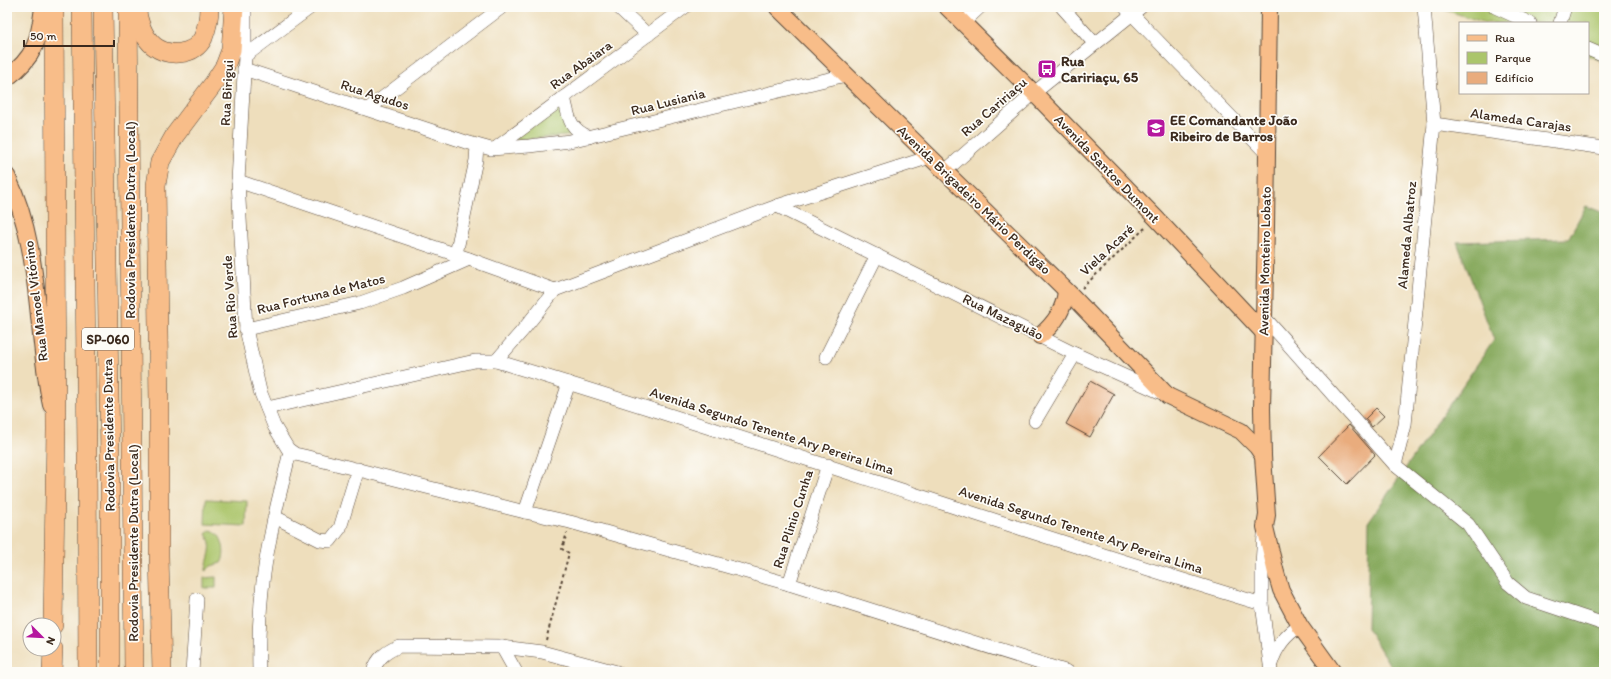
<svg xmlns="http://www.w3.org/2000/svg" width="1611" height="679" viewBox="0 0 1611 679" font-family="Itim,sans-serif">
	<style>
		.green { fill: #abc56b; stroke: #737844 }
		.forest { fill: #88aa5f; stroke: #626a3e }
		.building { fill: #e9ac7d }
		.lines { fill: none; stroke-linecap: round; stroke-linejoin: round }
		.minor-casing { stroke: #564536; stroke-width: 14 }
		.major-casing { stroke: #564536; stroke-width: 18 }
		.highway-casing { stroke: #564536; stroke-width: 20 }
		.path { stroke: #564536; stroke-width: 2; stroke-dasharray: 3 3; stroke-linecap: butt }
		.minor { stroke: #fff; stroke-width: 13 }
		.major { stroke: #f8bd89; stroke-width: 16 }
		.highway { stroke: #f8bd89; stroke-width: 19 }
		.labels { text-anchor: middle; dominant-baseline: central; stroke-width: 3.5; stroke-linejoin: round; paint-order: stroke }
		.shield { fill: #fdfcf7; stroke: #75695f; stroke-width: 1 }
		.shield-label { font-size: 13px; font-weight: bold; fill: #3b2a1e }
		.poi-label { font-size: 14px; font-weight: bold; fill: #3b2a1e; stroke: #fdfcf7; text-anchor: start }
		.street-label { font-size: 14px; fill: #3b2a1e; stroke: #fdfcf7 }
	</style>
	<rect width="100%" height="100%" fill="#fdfcf7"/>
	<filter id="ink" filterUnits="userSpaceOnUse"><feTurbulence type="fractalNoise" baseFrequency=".025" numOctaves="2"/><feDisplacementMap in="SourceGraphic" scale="8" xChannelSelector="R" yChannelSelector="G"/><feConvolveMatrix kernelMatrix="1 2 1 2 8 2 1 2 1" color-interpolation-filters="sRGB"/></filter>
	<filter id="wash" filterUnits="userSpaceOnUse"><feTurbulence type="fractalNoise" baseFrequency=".012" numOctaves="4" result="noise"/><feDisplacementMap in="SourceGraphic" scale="16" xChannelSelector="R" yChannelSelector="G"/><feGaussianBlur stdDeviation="0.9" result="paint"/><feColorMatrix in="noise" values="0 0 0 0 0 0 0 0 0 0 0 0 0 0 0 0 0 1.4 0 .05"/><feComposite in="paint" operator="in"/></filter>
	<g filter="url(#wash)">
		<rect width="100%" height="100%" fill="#eedebc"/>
		<!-- green -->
		<g class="green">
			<polygon points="1436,7 1604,7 1604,61 1588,56 1588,23 1486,23"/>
			<path d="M564,101c-1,19 -4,26 15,34l-66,5z"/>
			<polygon points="206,499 247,501 246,526 205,524"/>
			<path d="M211,530c12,3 16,24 10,33l-10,3 -5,5c0,-12 10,-23 0,-37z"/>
			<polygon points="216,577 216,588 204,588 204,578"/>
		</g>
		<!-- forest -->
		<polygon class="forest" points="1586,206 1604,213 1604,672 1394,672 1367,628 1369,521 1494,340 1457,242 1568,239"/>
		<g id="blocks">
			<!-- building -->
			<g class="building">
				<polygon points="1090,381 1114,394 1090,437 1066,424"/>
				<polygon points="1376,408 1384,416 1372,427 1365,419"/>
				<polygon points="1349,425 1375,455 1347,484 1319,456"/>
			</g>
		</g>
	</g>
	<g filter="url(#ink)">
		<use href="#blocks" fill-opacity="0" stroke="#564536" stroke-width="1"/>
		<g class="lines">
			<defs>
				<g id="minor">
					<polyline points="245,7 245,56 238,181 246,329 260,391 274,426 288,449 295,454 304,456 525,512 570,522 789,584 1068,672"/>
					<polyline points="618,7 648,35"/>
					<polyline points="1062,7 1095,44"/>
					<polyline points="1125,7 1267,154"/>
					<polyline points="1495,7 1530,23"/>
					<polyline points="963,23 980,7"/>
					<polyline points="1560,23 1565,7"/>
					<polyline points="1588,49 1604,56"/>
					<polyline points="245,56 311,7"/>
					<polyline points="244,69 466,142 491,149 529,146 570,141 846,75"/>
					<path d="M564,97c5,20 4,31 25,40"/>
					<polyline points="368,109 502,7"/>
					<polyline points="1434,124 1604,148"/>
					<polyline points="496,148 685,7"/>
					<polyline points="944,172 1034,93 1141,7"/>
					<polyline points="238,181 469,259 555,290"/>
					<polyline points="777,206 1075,354 1162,393"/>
					<polyline points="456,254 476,160 477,146"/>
					<polyline points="1264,317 1395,465 1468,524 1508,583 1526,598 1604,624"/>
					<polyline points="246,329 360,303 403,288 469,259"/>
					<polyline points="826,357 877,255"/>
					<polyline points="496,361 523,330 555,290 777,206 930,157"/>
					<path d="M267,408l208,-47h21c256,77 509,166 766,243"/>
					<polyline points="1035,421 1075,354"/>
					<polyline points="1395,465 1405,425 1434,124 1424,7"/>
					<polyline points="525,512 569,383"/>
					<polyline points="275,517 320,540 330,541 340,528 358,469"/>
					<polyline points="1264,535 1262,564 1262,604 1271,672"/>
					<polyline points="789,584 828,465"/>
					<polyline points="502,647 516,672"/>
					<path d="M1271,664c5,-17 14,-29 29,-38"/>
					<polyline points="192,672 197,599"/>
					<path d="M259,672c-1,-45 2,-93 12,-138 5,-28 13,-55 19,-83"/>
					<path d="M373,672c4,-14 13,-20 26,-26l103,1 40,5 75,20"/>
				</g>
				<g id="major">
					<polyline points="777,7 1073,297 1168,396 1241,431 1257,447 1263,456"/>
					<polyline points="947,7 1034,93 1156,218 1264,333"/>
					<polyline points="1269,7 1266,226 1262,409 1263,456 1267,515 1265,527 1276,573 1281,590 1300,626 1333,672"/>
					<path d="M7,78c28,-21 32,-37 36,-71"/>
					<path d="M7,176c35,72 28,153 44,229"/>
					<path d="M1040,336c15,-13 24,-26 26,-45"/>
				</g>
				<g id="highway">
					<polyline points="82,7 87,454 88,672"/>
					<polyline points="103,7 110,457 110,672"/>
					<polyline points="128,7 134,672"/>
					<path d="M136,7c2,14 7,30 18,39 14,11 40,10 49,-8 4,-10 6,-21 6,-31"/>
					<polyline points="53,625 56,429 54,7"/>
					<polyline points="52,672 53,649"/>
					<polyline points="162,672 159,556 159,403 156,185 160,162 175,135 214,83 225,66 231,50 234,7"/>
				</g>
			</defs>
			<!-- minor casing -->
			<use href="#minor" class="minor-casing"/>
			<!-- major casing -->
			<use href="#major" class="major-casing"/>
			<!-- highway casing -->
			<use href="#highway" class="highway-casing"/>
			<!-- path -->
			<g class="path">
				<polyline points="1082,288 1146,227"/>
				<polyline points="546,640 569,553 562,549 567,533"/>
			</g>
			<!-- minor -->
			<use href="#minor" class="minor"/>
			<!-- major -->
			<use href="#major" class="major"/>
			<!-- highway -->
			<use href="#highway" class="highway"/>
		</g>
	</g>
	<!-- icons -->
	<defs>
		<symbol id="bus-square" viewBox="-11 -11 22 22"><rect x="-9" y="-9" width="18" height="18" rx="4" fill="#b5179e" stroke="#fdfcf7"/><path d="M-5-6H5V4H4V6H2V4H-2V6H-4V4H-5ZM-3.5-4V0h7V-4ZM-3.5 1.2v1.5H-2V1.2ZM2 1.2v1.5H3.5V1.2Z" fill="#fff"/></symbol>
		<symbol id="school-square" viewBox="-11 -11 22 22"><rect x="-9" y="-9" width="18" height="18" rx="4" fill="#b5179e" stroke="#fdfcf7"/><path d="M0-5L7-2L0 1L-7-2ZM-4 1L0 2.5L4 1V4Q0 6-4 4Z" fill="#fff"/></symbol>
	</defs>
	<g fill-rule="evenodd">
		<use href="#bus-square" x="1036" y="58" width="22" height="22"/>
		<use href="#school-square" x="1145" y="117" width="22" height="22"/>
	</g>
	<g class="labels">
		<!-- shield labels -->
		<rect class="shield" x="82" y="328" width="52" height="22" rx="3"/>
		<g class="shield-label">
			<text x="108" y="339">SP-060</text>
		</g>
		<!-- poi labels -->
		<g class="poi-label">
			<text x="1061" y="61">Rua<tspan x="1061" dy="16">Caririaçu, 65</tspan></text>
			<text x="1170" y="120">EE Comandante João<tspan x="1170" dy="16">Ribeiro de Barros</tspan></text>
		</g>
		<!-- street labels -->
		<g class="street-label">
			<text transform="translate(581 65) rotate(-36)">Rua Abaiara</text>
			<text transform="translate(227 93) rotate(-87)">Rua Birigui</text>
			<text transform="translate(375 95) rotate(18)">Rua Agudos</text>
			<text transform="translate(668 102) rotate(-14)">Rua Lusiania</text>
			<text transform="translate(994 107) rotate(-41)">Rua Caririaçu</text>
			<text transform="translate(1521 120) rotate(8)">Alameda Carajas</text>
			<text transform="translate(1107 169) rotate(46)">Avenida Santos Dumont</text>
			<text transform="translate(974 200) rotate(44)">Avenida Brigadeiro Mário Perdigão</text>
			<text transform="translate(130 220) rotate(-90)">Rodovia Presidente Dutra (Local)</text>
			<text transform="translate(1407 235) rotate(-85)">Alameda Albatroz</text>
			<text transform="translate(1107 250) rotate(-43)">Viela Acaré</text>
			<text transform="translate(1265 261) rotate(-89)">Avenida Monteiro Lobato</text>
			<text transform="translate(321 294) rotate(-14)">Rua Fortuna de Matos</text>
			<text transform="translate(230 297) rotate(-94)">Rua Rio Verde</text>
			<text transform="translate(36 301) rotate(-97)">Rua Manoel Vitórino</text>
			<text transform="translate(1003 317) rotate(26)">Rua Mazaguão</text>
			<text transform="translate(772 431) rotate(18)">Avenida Segundo Tenente Ary Pereira Lima</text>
			<text transform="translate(109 435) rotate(-91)">Rodovia Presidente Dutra</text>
			<text transform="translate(793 519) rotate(-72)">Rua Plinio Cunha</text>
			<text transform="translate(1081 530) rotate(18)">Avenida Segundo Tenente Ary Pereira Lima</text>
			<text transform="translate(133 543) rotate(-90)">Rodovia Presidente Dutra (Local)</text>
		</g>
	</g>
	<!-- margin -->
	<rect width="1611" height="679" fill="none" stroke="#fdfcf7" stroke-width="24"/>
	<!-- legend -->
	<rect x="1459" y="22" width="130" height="72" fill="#fdfcf7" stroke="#afa8a0"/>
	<rect x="1467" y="35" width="20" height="6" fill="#f8bd89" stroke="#afa8a0"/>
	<text x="1495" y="42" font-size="12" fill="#3b2a1e">Rua</text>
	<rect x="1467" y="52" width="20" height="12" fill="#abc56b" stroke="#afa8a0"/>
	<text x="1495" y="62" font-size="12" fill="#3b2a1e">Parque</text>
	<rect x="1467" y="72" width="20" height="12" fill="#e9ac7d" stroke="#afa8a0"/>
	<text x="1495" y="82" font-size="12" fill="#3b2a1e">Edifício</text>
	<!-- north arrow -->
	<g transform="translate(42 637) rotate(114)"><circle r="19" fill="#fdfcf7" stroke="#afa8a0"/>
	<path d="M0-3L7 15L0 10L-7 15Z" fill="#b5179e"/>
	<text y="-6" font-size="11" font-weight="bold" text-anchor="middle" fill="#3b2a1e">N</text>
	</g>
	<!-- scale -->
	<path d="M24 40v6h90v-6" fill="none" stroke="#3b2a1e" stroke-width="2"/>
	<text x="30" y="40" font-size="12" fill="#3b2a1e" stroke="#fdfcf7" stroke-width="3" paint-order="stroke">50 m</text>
</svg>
